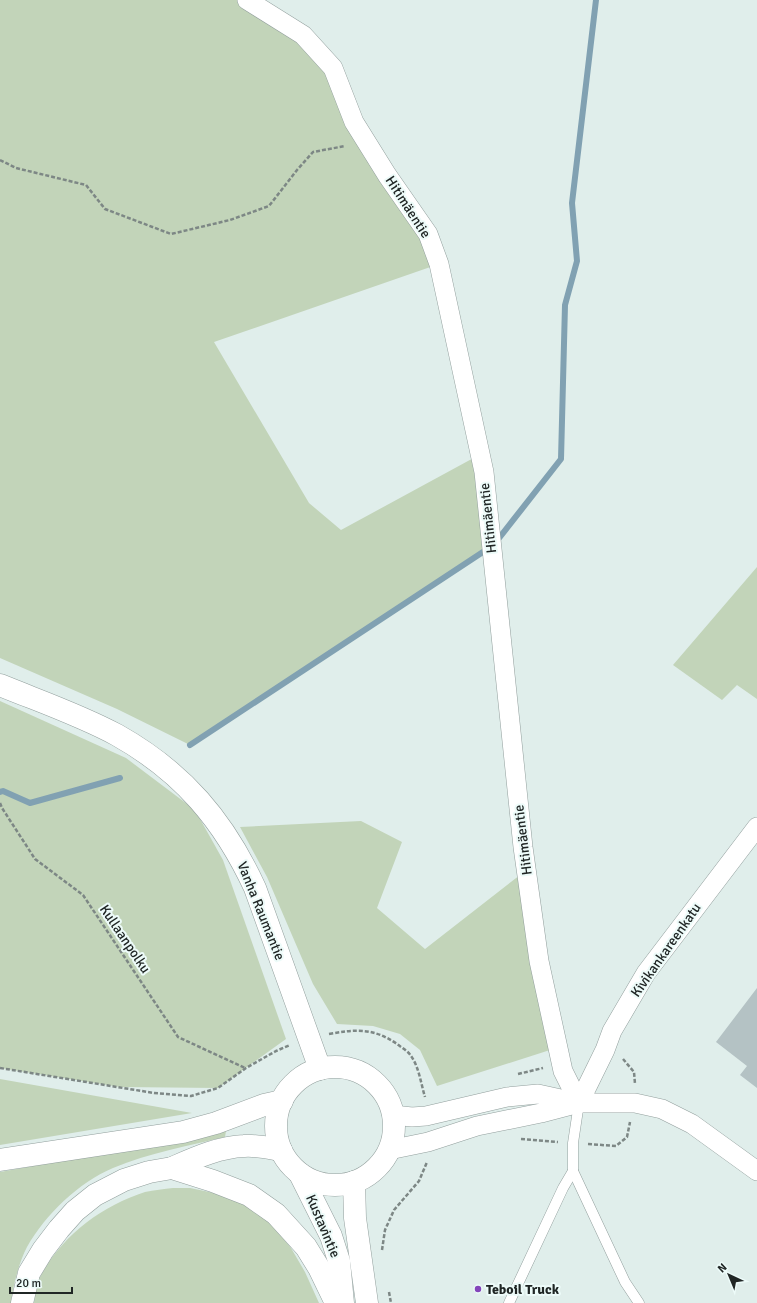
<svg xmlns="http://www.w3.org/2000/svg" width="757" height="1303" viewBox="0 0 757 1303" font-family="Signika,sans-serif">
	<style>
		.green { fill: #c2d4b9 }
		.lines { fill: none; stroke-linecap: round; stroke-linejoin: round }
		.stream { stroke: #81a1b2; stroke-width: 6 }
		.building { fill: #b4c2c4 }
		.lane-casing { stroke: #929f9d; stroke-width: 11 }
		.street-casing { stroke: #929f9d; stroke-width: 20 }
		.secondary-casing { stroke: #929f9d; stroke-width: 23 }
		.highway-casing { stroke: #929f9d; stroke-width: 23 }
		.path { stroke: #7d8785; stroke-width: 2.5; stroke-dasharray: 4 2; stroke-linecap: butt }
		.lane { stroke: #fff; stroke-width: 10 }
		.street { stroke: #fff; stroke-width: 19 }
		.secondary { stroke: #fff; stroke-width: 22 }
		.highway { stroke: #fff; stroke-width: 22 }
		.poi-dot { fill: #8445ba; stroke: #edfbf9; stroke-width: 1.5 }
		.labels { text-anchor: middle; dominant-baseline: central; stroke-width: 4; stroke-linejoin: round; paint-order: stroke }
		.street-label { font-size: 14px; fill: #202625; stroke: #edfbf9 }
		.poi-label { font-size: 14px; font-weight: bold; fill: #202625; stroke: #edfbf9; text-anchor: start }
	</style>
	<rect width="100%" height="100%" fill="#e0eeeb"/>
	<!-- green -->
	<g class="green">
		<polygon points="0,0 245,0 303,35 439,264 214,342 309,503 341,530 479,455 491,547 190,745 117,709 0,658"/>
		<polygon points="757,567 757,699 737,685 722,700 673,665"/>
		<polygon points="0,701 126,758 195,810 223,860 286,1039 218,1088 120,1087 0,1068"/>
		<polygon points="361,821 402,842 377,908 425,949 520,875 550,1050 437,1086 420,1050 400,1034 373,1026 337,1024 313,984 267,877 240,827"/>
		<polygon points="0,1079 192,1113 0,1145"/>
		<path d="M226,1131l-1,6c-37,9 -76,16 -112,31 -35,15 -67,46 -86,79 -8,15 -14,39 -16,56h-11v-131z"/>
		<path d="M173,1188h17l24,5 42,16 14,13 21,26 14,24 14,31h-285c1,-8 2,-17 5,-24 21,-42 62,-73 106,-87 9,-2 19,-3 28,-4z"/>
	</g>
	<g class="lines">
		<!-- stream -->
		<g class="stream">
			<polyline points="496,542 561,459 565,305 577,261 572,203 596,0"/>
			<polyline points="190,745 489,548"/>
			<polyline points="0,792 3,791 30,803 120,778"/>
		</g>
	</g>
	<!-- building -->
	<polygon class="building" points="757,988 757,1088 740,1075 747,1066 716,1042"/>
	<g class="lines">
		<defs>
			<g id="lane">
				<polyline points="573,1171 625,1282 639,1303"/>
				<polyline points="509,1303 563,1188 573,1171 573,1143 579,1103"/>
			</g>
			<g id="street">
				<polyline points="247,0 303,35 333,68 354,122 387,175 428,234 439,264 484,472 523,847 539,961 563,1071 579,1103"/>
				<polyline points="393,1115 412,1117 426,1116 507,1097 538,1094 579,1103 635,1103 662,1109 692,1124 757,1171"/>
				<polyline points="389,1150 428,1142 477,1126 541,1113 579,1103 605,1050 612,1031 646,973 757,827"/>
			</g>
			<g id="secondary">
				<path d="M0,685c39,16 80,30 117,50 66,37 107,86 138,153l65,181"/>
				<circle cx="335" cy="1126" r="59"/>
				<polyline points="300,1174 331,1236 339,1261 343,1303"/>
				<polyline points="354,1182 355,1218 367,1303"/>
			</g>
			<g id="highway">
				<polyline points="0,1160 183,1132 216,1123 264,1105 282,1101"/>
				<path d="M172,1168c23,-10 47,-21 72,-22 12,-1 25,2 37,4"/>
				<polyline points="22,1303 29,1273 43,1250 59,1229 75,1211 95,1195 124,1180 149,1172 172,1168 213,1181 249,1195 276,1214 306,1247 319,1268 336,1303"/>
			</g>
		</defs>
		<!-- lane casing -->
		<use href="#lane" class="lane-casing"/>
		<!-- street casing -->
		<use href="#street" class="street-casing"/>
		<!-- secondary casing -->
		<use href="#secondary" class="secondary-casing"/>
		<!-- highway casing -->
		<use href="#highway" class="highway-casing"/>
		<!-- path -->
		<g class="path">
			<polyline points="0,160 16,168 86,185 105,209 171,234 230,220 269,206 297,170 313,152 345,146"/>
			<polyline points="0,803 2,808 35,859 83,895 178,1037 245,1068"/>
			<path d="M329,1034c27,-5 45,-6 68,10 5,4 11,7 14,12 8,11 10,28 14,41"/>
			<polyline points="623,1059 634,1072 635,1084"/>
			<polyline points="0,1068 154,1093 191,1096 218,1088 246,1068 276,1051 290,1045"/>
			<polyline points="518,1074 543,1068"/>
			<polyline points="521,1139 558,1142"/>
			<polyline points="588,1144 616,1146 627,1137 630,1122"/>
			<polyline points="382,1250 385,1230 394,1210 419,1181 427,1162"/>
			<polyline points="389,1292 391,1303"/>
		</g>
		<!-- lane -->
		<use href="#lane" class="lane"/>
		<!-- street -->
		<use href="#street" class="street"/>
		<!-- secondary -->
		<use href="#secondary" class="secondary"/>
		<!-- highway -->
		<use href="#highway" class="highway"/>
	</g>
	<!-- markers -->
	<circle class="poi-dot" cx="478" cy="1289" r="4"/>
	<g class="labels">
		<!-- street labels -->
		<g class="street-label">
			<text transform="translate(408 207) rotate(57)">Hitimäentie</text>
			<text transform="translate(488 518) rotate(-96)">Hitimäentie</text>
			<text transform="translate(523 840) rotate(-97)">Hitimäentie</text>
			<text transform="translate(261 911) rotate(68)">Vanha Raumantie</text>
			<text transform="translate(125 939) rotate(56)">Kullaanpolku</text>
			<text transform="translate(666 950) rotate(-55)">Kivikankareenkatu</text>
			<text transform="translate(323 1226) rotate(67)">Kustavintie</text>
		</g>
		<!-- poi labels -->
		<g class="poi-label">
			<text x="486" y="1289">Teboil Truck</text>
		</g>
	</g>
	<!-- north arrow -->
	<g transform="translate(729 1275) rotate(316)" stroke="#edfbf9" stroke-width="3" paint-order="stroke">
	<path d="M0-3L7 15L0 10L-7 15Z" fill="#202625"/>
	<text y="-6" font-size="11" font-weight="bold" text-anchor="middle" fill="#202625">N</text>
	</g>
	<!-- scale -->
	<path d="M10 1287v6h62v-6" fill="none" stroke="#202625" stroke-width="2"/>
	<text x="16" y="1287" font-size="12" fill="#202625" stroke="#edfbf9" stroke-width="3" paint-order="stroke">20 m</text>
</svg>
